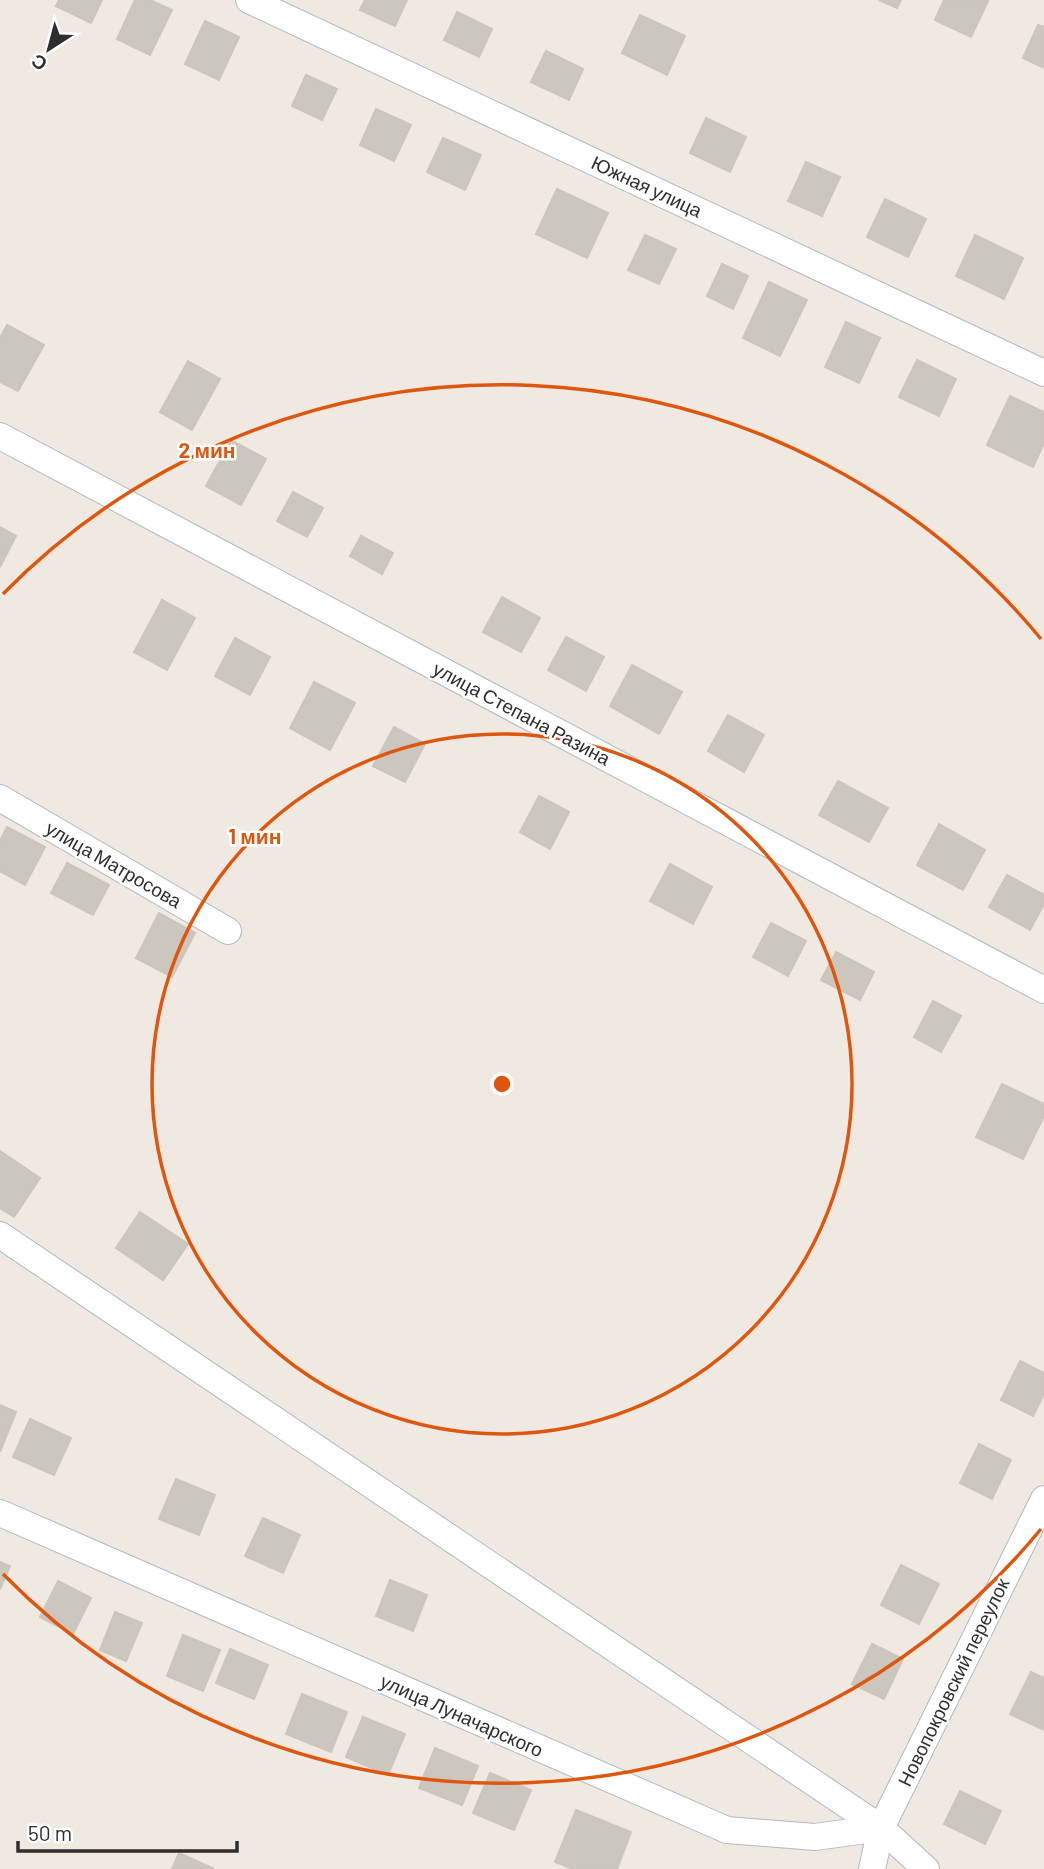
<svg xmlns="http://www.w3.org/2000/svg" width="1044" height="1869" viewBox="0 0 1044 1869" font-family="Barlow,sans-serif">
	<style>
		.building { fill: #cbc7bf; stroke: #cbc5ba; stroke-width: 2 }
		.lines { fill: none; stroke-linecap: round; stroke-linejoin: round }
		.minor-casing { stroke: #b4b7c1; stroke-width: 28 }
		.minor { stroke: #fff; stroke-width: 26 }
		.ring { fill: none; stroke: #df570e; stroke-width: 3.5 }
		.labels { text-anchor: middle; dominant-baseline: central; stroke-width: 5; stroke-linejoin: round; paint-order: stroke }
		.street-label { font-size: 19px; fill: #2e2e2e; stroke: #fff }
		.centre { fill: #df570e; stroke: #fff; stroke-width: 3.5 }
		.ring-label { font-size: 21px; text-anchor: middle; font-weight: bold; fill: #df570e; stroke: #fff; stroke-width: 5; stroke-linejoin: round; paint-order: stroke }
	</style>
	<rect width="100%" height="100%" fill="#efe9e1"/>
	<!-- building -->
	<g class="building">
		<polygon points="59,0 102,0 91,23 56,6"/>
		<polygon points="135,0 150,0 172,10 150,55 117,39"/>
		<polygon points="365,0 407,0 395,26 360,10"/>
		<polygon points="879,0 901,0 897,8"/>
		<polygon points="944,0 988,1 971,37 935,20"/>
		<polygon points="457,12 492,29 479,57 444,40"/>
		<polygon points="640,15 685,36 667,75 622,53"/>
		<polygon points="205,21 239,37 219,80 185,64"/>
		<polygon points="1038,25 1044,27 1044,68 1023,58"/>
		<polygon points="546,51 583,69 569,100 531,82"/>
		<polygon points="306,75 337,89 322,120 292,106"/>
		<polygon points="376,109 411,125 394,161 360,145"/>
		<polygon points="706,118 746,137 730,172 690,153"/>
		<polygon points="443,138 481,155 465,190 427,172"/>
		<polygon points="806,162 840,177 822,216 788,201"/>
		<polygon points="557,189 608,213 587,258 536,234"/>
		<polygon points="885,199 926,219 908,257 867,237"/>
		<polygon points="645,235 676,249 659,284 628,270"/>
		<polygon points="975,235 1023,258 1004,299 956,276"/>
		<polygon points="722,264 748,276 733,309 707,296"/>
		<polygon points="769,282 807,300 780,356 743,338"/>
		<polygon points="846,322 880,338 859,383 825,367"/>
		<polygon points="7,325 44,345 18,391 0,382 0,338"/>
		<polygon points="917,360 956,379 939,416 899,397"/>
		<polygon points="188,361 220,379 192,430 160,412"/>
		<polygon points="1010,396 1044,412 1044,443 1033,467 987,445"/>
		<polygon points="231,440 266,459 241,505 206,486"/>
		<polygon points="293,492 323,508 307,537 277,521"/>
		<polygon points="0,527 16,536 0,567"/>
		<polygon points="361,536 393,553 382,574 350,556"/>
		<polygon points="502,597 540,618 521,652 483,632"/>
		<polygon points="162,600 195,618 167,670 134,652"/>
		<polygon points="566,637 604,657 586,691 548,670"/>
		<polygon points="235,638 270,657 250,695 215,676"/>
		<polygon points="632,665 682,692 659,734 610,706"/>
		<polygon points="314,682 355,703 330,750 290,728"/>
		<polygon points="728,715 764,735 744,772 708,751"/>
		<polygon points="394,727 425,744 405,782 373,766"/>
		<polygon points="838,781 888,808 869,842 819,815"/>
		<polygon points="539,796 569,812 550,849 520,832"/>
		<polygon points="939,824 985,850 963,890 917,865"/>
		<polygon points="7,827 45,847 25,885 0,871 0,841"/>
		<polygon points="67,863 109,885 93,915 51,893"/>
		<polygon points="670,864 712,887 693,924 650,901"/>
		<polygon points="1007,875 1044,895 1044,904 1030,930 989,907"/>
		<polygon points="159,913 195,933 172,977 136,958"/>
		<polygon points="771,923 806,941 788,976 753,957"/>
		<polygon points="836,952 874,972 860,1000 821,980"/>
		<polygon points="933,1001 961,1016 941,1052 914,1037"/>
		<polygon points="1002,1084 1044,1104 1044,1116 1023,1159 976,1137"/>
		<polygon points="0,1151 40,1178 14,1217 0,1208"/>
		<polygon points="140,1212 188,1244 163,1280 116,1248"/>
		<polygon points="1020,1361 1044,1373 1044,1394 1033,1416 1001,1400"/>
		<polygon points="0,1405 16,1412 0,1452"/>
		<polygon points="30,1419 71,1438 54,1475 13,1457"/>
		<polygon points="979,1444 1011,1460 992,1499 960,1483"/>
		<polygon points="176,1479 215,1495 199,1535 159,1519"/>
		<polygon points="263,1518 300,1535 283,1573 245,1556"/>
		<polygon points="0,1562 10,1566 0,1589"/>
		<polygon points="901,1565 939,1584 919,1624 881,1605"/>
		<polygon points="390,1580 427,1595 413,1631 376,1616"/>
		<polygon points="58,1581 91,1598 73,1634 40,1617"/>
		<polygon points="115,1612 142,1623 126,1661 100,1650"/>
		<polygon points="183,1635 220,1650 203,1691 167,1676"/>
		<polygon points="872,1644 903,1659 884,1699 852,1684"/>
		<polygon points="230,1649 268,1665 254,1699 216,1683"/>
		<polygon points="1031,1672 1044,1678 1044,1730 1010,1714"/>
		<polygon points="302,1694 347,1712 331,1752 286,1734"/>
		<polygon points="363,1717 405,1734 388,1775 346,1757"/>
		<polygon points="435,1748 478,1766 462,1805 419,1788"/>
		<polygon points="490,1773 531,1790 514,1830 473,1813"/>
		<polygon points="960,1791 1001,1811 985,1844 944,1824"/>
		<polygon points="576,1810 631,1832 617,1869 573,1869 555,1862"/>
		<polygon points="179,1853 214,1869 172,1869"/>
	</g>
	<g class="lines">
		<defs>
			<g id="minor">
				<polyline points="249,0 1044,373"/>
				<polyline points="0,436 1044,990"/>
				<polyline points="0,798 228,931"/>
				<polyline points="0,1235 881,1828"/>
				<polyline points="0,1513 727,1830 815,1837 881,1828 926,1869"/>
				<polyline points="872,1869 881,1828 1044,1499"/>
			</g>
		</defs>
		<!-- minor casing -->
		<use href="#minor" class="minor-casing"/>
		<!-- minor -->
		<use href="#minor" class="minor"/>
	</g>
	<!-- distance rings -->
	<g class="ring">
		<circle cx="502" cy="1084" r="350"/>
		<path d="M1041 1529A699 699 0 0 1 3 1574M3 594A699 699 0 0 1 1041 639"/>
	</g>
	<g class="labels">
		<!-- street labels -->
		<g class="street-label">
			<text transform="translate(647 186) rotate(25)">Южная улица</text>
			<text transform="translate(522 713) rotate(28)">улица Степана Разина</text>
			<text transform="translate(114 864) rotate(30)">улица Матросова</text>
			<text transform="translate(953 1682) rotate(-64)">Новопокровский переулок</text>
			<text transform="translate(462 1715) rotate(24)">улица Луначарского</text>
		</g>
	</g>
	<circle cx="502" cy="1084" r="10" class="centre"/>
	<g class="ring-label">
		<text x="207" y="458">2 мин</text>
		<text x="255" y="844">1 мин</text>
	</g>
	<!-- north arrow -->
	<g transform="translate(49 49) rotate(216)" stroke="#ffffff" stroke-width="5" paint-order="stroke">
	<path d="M0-5L12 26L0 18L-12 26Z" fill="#2e2e2e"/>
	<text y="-10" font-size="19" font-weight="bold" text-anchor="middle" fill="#2e2e2e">С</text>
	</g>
	<!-- scale -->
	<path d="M18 1841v10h219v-10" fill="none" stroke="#2e2e2e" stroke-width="3.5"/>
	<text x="28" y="1841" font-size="21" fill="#2e2e2e" stroke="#ffffff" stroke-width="5" paint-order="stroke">50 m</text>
</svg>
